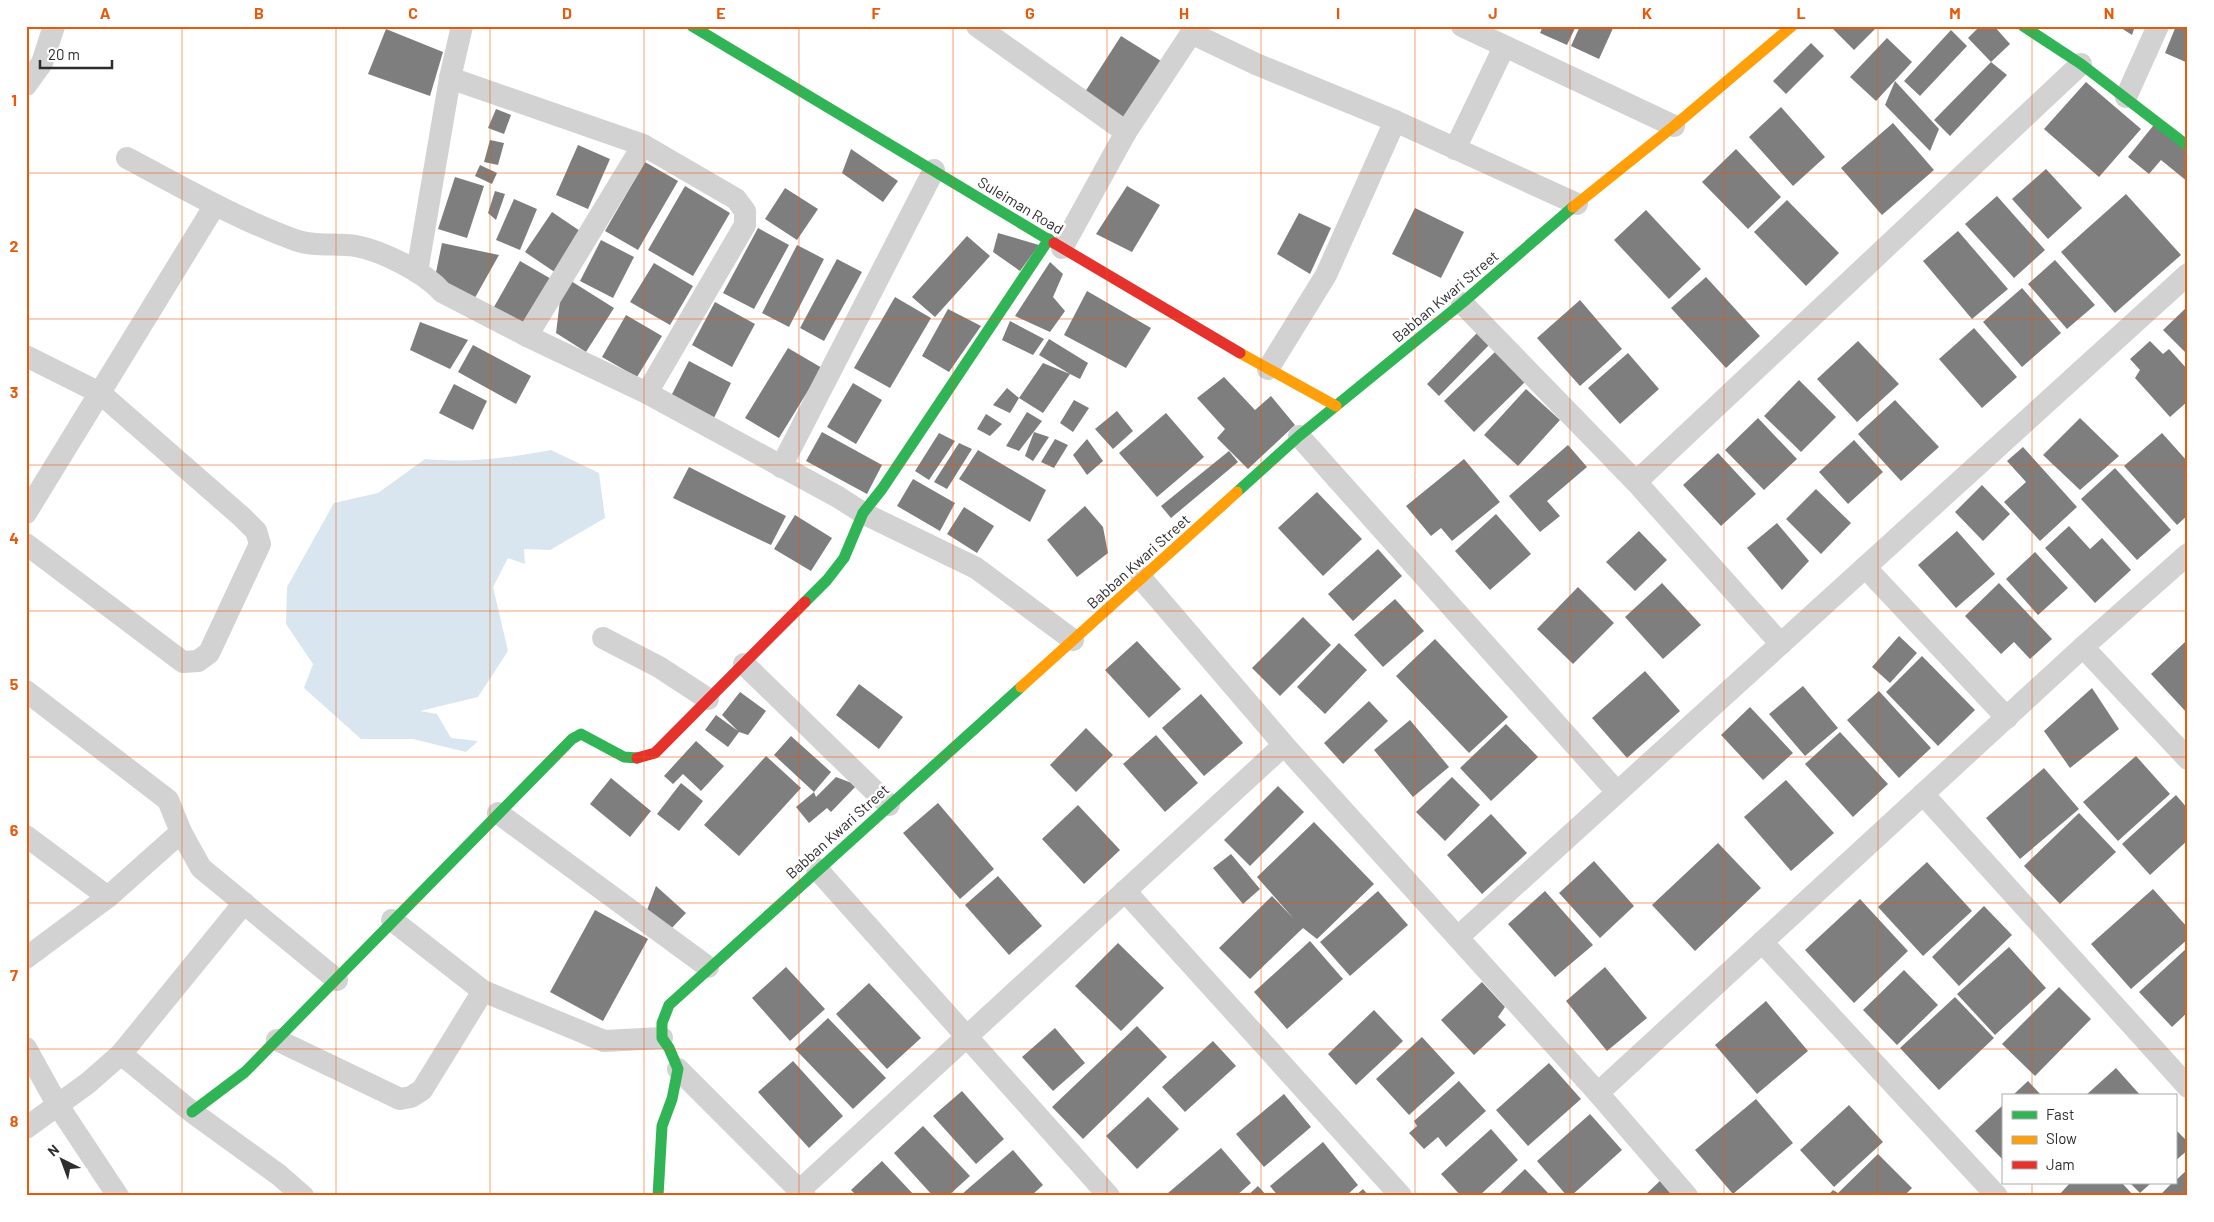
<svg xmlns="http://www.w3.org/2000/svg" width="2214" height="1222" viewBox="0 0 2214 1222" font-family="Barlow,sans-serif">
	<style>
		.water { fill: #d9e6ef }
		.building { fill: #7e7e7e }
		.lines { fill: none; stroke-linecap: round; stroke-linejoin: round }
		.street { stroke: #d2d2d2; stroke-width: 22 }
		.fast { stroke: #30b455; stroke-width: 11 }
		.slow { stroke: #ff9f0a; stroke-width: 11 }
		.jam { stroke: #e5322d; stroke-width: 11 }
		.grid { fill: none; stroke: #e8590c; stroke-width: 1; stroke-opacity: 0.55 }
		.labels { text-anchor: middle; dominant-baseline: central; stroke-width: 5; stroke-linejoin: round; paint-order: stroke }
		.street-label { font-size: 15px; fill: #2d2d2d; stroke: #fff }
		.neatline { fill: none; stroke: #e8590c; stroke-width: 2 }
		.grid-label { font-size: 16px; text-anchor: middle; font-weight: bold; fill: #e8590c }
	</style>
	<rect width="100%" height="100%" fill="#fff"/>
	<!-- water -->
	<path class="water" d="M551,450l48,23 6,45 -55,32 -26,-1 1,15 -17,-6 -15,29 15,64 -30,46 -58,14 17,3 14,24 27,3 -12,11 -53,-13h-52l-57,-51 9,-24 -27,-40 1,-37 47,-84 44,-10 47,-34c44,4 83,-1 126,-9z"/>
	<!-- building -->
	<g class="building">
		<polygon points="1543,26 1576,26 1567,45 1540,33"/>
		<polygon points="1580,26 1614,26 1599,59 1571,46"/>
		<polygon points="1834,26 1878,26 1854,50 1832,28"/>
		<polygon points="1980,26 1994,26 2010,44 1991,62 1968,38"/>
		<polygon points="2118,26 2135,26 2132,35"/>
		<polygon points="2176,26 2188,26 2188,63 2165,53"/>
		<polygon points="386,29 443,52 430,96 368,74"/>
		<polygon points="1951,30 1967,46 1920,96 1904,81"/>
		<polygon points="1121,36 1161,61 1125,118 1085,92"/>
		<polygon points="1887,38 1912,62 1876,101 1850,77"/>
		<polygon points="1811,43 1824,56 1786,94 1773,81"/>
		<polygon points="1991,62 2007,75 1950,136 1934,120"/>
		<polygon points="1895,81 1939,129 1930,151 1885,105"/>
		<polygon points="2086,82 2141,129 2099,177 2044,129"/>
		<polygon points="1781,107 1825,157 1793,186 1749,137"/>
		<polygon points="496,109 511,115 504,134 488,128"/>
		<polygon points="2157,121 2188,146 2188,182 2161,160 2149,174 2128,157"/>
		<polygon points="1893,123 1934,170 1882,215 1841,168"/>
		<polygon points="490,140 504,143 498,165 484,162"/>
		<polygon points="578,145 610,159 588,209 556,195"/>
		<polygon points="851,149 898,181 883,202 842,173"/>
		<polygon points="1736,149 1781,197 1748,229 1702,182"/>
		<polygon points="645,162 678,181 638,250 605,231"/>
		<polygon points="480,165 497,173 492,184 475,176"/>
		<polygon points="2046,169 2082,208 2048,239 2012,199"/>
		<polygon points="455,177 484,186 467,238 438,229"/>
		<polygon points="685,186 730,213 693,276 648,250"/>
		<polygon points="1127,186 1160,205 1132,252 1096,234"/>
		<polygon points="785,188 818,209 797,240 765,219"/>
		<polygon points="495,191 505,194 496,220 488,213"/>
		<polygon points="2126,194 2181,255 2115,313 2061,252"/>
		<polygon points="1997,196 2045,250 2014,278 1965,224"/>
		<polygon points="514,199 537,209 520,250 496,240"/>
		<polygon points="1787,200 1839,253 1806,286 1754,232"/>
		<polygon points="1415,208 1464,232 1441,278 1392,254"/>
		<polygon points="1646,210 1701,269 1669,299 1614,240"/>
		<polygon points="552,212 583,233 556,273 525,252"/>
		<polygon points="1299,213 1331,228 1310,274 1277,254"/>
		<polygon points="758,228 789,245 754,309 723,293"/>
		<polygon points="1958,231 2008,289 1972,319 1923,261"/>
		<polygon points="998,233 1039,245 1020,271 993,252"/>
		<polygon points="967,236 990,256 935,317 912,297"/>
		<polygon points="601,240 634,257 613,298 580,281"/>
		<polygon points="442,243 499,255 472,303 434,282"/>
		<polygon points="797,245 824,259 789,327 762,313"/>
		<polygon points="837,259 862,272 824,341 800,328"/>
		<polygon points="2055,260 2095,305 2067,329 2028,284"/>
		<polygon points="520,261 553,280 524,333 490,314"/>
		<polygon points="1050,262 1063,274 1053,297 1065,311 1050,332 1015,316"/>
		<polygon points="654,263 693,286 670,325 630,302"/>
		<polygon points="563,276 614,308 586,352 556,333"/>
		<polygon points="1706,277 1760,336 1726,368 1671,308"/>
		<polygon points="2022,288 2061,333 2022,367 1983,322"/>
		<polygon points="1087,291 1151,328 1126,368 1064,335"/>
		<polygon points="895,297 931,318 890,388 854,368"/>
		<polygon points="1580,300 1622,349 1580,386 1537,338"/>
		<polygon points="715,302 755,324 732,367 692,345"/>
		<polygon points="2188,306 2188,355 2163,330"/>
		<polygon points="948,309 981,326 949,372 922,356"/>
		<polygon points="626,315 662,336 637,377 602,357"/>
		<polygon points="1010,321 1044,339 1033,355 1002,340"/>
		<polygon points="420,322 468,340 450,369 410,350"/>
		<polygon points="1974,328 2017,377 1982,408 1939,359"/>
		<polygon points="1478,332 1490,344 1439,396 1427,384"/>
		<polygon points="1049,339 1088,363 1080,379 1070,374 1043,413 1019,398 1043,363 1070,374 1039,355"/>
		<polygon points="1858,341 1899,384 1857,422 1817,379"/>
		<polygon points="2150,341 2163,354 2169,349 2188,370 2188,401 2170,417 2135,378 2140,370 2130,359"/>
		<polygon points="473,345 531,376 516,404 458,372"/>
		<polygon points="788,348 822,368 779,438 745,418"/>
		<polygon points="1496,351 1526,381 1474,432 1444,401"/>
		<polygon points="1628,353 1659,389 1620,424 1588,388"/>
		<polygon points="689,361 731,383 712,422 669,400"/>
		<polygon points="1224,377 1255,410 1271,396 1295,425 1248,469 1217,438 1225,429 1197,398"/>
		<polygon points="1799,380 1836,417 1801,452 1764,416"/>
		<polygon points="853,383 882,400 856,444 827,427"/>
		<polygon points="454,384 487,401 473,430 439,413"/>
		<polygon points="1007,388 1019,398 1010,413 993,405"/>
		<polygon points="1526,389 1560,420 1518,466 1484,435"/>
		<polygon points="1074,400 1089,408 1073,432 1060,423"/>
		<polygon points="1895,400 1939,447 1901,481 1858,434"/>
		<polygon points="1117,411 1133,431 1113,449 1095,429"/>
		<polygon points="1027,412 1042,421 1019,451 1006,446"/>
		<polygon points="1166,413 1204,457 1157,497 1119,453"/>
		<polygon points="986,414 1002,424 990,436 977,429"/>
		<polygon points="1758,418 1797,459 1764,490 1725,450"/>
		<polygon points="2080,418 2119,456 2080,490 2043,455"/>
		<polygon points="822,432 882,465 867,494 806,461"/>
		<polygon points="1034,432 1049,437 1033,461 1025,456"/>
		<polygon points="939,433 955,441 929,480 915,471"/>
		<polygon points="2162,433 2188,462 2188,515 2177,525 2124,466"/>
		<polygon points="1055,439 1068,445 1054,468 1041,462"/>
		<polygon points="1087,439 1103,461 1087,475 1073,455"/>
		<polygon points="1854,440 1883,472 1848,504 1819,472"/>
		<polygon points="959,443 972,449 947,489 934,482"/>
		<polygon points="1568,445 1587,467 1547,501 1560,516 1540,532 1509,496"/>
		<polygon points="2023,447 2077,507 2040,541 2004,502 2026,482 2007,461"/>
		<polygon points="978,450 1046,490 1030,522 959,479"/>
		<polygon points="1229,451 1238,462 1171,518 1161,506"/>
		<polygon points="1718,453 1756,494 1721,526 1683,485"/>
		<polygon points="1464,459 1500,502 1452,541 1441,528 1431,536 1406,506"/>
		<polygon points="689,467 786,516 771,545 673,498"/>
		<polygon points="2115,468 2171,530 2137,560 2081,499"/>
		<polygon points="913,479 955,503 940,531 897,506"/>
		<polygon points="1982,485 2010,514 1983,541 1955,512"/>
		<polygon points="1816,489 1851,523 1821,554 1786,519"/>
		<polygon points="1317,492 1362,539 1323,576 1278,528"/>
		<polygon points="1085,506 1103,527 1108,553 1077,577 1047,540"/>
		<polygon points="964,507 994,526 977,553 947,534"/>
		<polygon points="1496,514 1531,554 1490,590 1455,551"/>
		<polygon points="795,515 832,538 811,571 774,549"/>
		<polygon points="1777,523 1809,561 1782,590 1747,548"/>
		<polygon points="2069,526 2090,549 2102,538 2131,570 2095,603 2045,548"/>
		<polygon points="1639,531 1667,560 1635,591 1606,562"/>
		<polygon points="1957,531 1995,574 1956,608 1918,565"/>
		<polygon points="1378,549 1402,576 1353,621 1328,594"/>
		<polygon points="2035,552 2068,588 2038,615 2006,579"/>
		<polygon points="1662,583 1701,625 1663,659 1625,617"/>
		<polygon points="1999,583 2052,639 2030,659 2014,642 2001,654 1965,616"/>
		<polygon points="1578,587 1614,623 1573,664 1537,629"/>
		<polygon points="1395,599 1424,631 1383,667 1354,635"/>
		<polygon points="1303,617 1331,645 1280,696 1252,668"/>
		<polygon points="1899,636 1917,653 1890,683 1872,667"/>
		<polygon points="1435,639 1508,717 1469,753 1396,676"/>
		<polygon points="1137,641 1181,689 1149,718 1105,670"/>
		<polygon points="2185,642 2188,645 2188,714 2151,674"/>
		<polygon points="1339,643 1367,670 1325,714 1297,687"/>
		<polygon points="1922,656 1975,710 1938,746 1886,692"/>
		<polygon points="1645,671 1680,711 1627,758 1592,718"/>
		<polygon points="859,684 903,717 879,749 836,715"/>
		<polygon points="1803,686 1838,728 1805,756 1769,714"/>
		<polygon points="2092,688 2119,729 2070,768 2044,731"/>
		<polygon points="1879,691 1931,748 1899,778 1847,720"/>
		<polygon points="740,692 766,711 748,735 739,732 728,747 705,730 716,715 738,731 722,715"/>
		<polygon points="1201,694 1243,743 1204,776 1162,728"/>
		<polygon points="1369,701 1388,721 1343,764 1324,743"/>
		<polygon points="1750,707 1793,753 1763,780 1721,735"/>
		<polygon points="1410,720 1449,767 1413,797 1374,750"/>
		<polygon points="1506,724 1538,757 1491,801 1460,768"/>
		<polygon points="1086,728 1113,755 1076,792 1050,765"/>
		<polygon points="1840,732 1888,784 1853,817 1805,764"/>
		<polygon points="1156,735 1198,783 1165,812 1123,764"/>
		<polygon points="791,736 831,772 814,792 774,755"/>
		<polygon points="696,741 724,766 701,791 683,774 673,784 664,776"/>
		<polygon points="766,756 801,788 739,856 704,825"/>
		<polygon points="2136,756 2170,794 2118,841 2083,802"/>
		<polygon points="2044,768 2079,809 2020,859 1986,818"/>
		<polygon points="836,777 857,785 831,812 827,808 809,823 796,807 814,792 816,797"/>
		<polygon points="1452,777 1480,805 1445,841 1416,812"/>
		<polygon points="611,778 651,811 630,837 590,804"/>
		<polygon points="1786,780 1834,833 1791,871 1744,817"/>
		<polygon points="681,783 703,801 679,831 657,814"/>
		<polygon points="1278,786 1304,812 1250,866 1224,840"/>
		<polygon points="2176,795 2188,809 2188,840 2150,875 2122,844"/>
		<polygon points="938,803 994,869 960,899 903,833"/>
		<polygon points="1078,805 1120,850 1084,884 1042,839"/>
		<polygon points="2079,813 2116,852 2060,904 2024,866"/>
		<polygon points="1491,814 1527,853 1482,894 1447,855"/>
		<polygon points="1314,822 1374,884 1317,939 1303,928 1250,979 1219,948 1272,896 1294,919 1257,877"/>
		<polygon points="1718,843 1761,888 1695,951 1652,905"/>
		<polygon points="1231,854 1260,889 1243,904 1213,868"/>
		<polygon points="1594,861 1634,906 1600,938 1559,893"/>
		<polygon points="1927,862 1972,911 1923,956 1878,907"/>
		<polygon points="998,876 1042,926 1009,955 965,905"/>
		<polygon points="656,886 686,913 670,930 647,910"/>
		<polygon points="2153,889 2188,928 2188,939 2131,989 2091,944"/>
		<polygon points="1378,891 1408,925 1350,976 1320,942"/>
		<polygon points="1545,891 1593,945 1555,977 1508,924"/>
		<polygon points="1860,899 1908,951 1854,1003 1805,950"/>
		<polygon points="1984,906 2012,935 1959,986 1932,957"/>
		<polygon points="595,910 648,939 603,1021 550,992"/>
		<polygon points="1310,941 1343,979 1287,1029 1254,992"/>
		<polygon points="1118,943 1164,988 1121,1031 1075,986"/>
		<polygon points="2009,947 2046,988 1995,1035 1957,994"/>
		<polygon points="2188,947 2188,1012 2172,1027 2139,992"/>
		<polygon points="786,967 825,1009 790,1041 752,998"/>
		<polygon points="1605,967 1647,1018 1607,1051 1566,1001"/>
		<polygon points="1904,970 1938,1005 1897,1045 1863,1010"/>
		<polygon points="1482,982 1505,1007 1498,1017 1506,1025 1474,1055 1441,1020"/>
		<polygon points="869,983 921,1038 887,1069 836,1014"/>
		<polygon points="2059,987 2091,1019 2035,1076 2002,1044"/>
		<polygon points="1955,997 1994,1038 1939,1090 1900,1048"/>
		<polygon points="1766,1001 1808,1051 1757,1094 1715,1045"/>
		<polygon points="1374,1010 1403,1041 1356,1085 1328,1054"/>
		<polygon points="828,1018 886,1078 853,1109 795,1049"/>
		<polygon points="1137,1026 1167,1057 1083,1139 1052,1107"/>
		<polygon points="1055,1028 1085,1063 1053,1091 1022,1057"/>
		<polygon points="1422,1037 1455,1073 1409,1115 1376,1079"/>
		<polygon points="1213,1041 1236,1066 1185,1112 1162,1087"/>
		<polygon points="793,1061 843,1116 809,1148 758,1092"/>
		<polygon points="1549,1063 1581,1099 1528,1146 1496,1110"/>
		<polygon points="2116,1068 2141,1096 2085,1096"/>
		<polygon points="1459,1081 1486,1111 1446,1147 1438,1137 1424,1149 1409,1133 1417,1126 1414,1121"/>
		<polygon points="2028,1081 2042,1096 2012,1096"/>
		<polygon points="962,1091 1004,1139 976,1164 933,1116"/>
		<polygon points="1284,1094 1311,1127 1264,1167 1236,1134"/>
		<polygon points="1148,1097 1179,1129 1137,1169 1106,1136"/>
		<polygon points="1756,1099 1793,1143 1733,1194 1695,1150"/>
		<polygon points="1849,1105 1883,1142 1834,1187 1800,1150"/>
		<polygon points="2003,1105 2003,1160 1975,1131"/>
		<polygon points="1590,1114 1622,1150 1571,1196 1567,1196 1537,1161"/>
		<polygon points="923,1126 970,1176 948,1196 933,1196 894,1153"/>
		<polygon points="1491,1129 1518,1160 1479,1196 1461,1196 1441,1174"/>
		<polygon points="2175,1129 2188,1142 2188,1150 2175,1161"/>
		<polygon points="1323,1142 1358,1185 1346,1196 1278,1196 1270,1186"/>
		<polygon points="1221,1148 1251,1183 1236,1196 1170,1196 1168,1193"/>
		<polygon points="1013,1150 1043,1185 1031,1196 964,1196 962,1194"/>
		<polygon points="1878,1154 1912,1188 1904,1196 1827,1196 1833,1190 1838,1193"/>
		<polygon points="882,1161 915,1196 857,1196 851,1190"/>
		<polygon points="1525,1169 1551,1196 1497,1196"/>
		<polygon points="2188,1169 2188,1196 2159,1196 2172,1183 2175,1183 2175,1181"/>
		<polygon points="1662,1179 1678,1196 1644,1196"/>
		<polygon points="2070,1183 2122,1183 2134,1196 2058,1196"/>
		<polygon points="2130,1183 2151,1183 2140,1193"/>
		<polygon points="1258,1186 1267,1196 1247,1196"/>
		<polygon points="1363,1189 1369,1196 1355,1196"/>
	</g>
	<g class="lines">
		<!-- street -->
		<g class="street">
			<polyline points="977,26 1126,132"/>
			<polyline points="1462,26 1674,126"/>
			<polyline points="1191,33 1256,64 1395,121 1577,204"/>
			<polyline points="450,78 643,145 736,199 745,211 745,225 647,393"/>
			<polyline points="26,85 42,63 54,26"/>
			<polyline points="2126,97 2158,26"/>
			<polyline points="1455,149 1504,47"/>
			<path d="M127,158c55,29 110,61 168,82 18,7 41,3 61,6 26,5 69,26 86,46l85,44 120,57 191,104 25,16 113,55 97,72"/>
			<polyline points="1062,248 1126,132 1196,26"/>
			<polyline points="417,272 450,78 462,26"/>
			<polyline points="1462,303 1636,482 1781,644"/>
			<polyline points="527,336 643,145"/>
			<polyline points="26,356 100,393 242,517 256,531 260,544 209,653 198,661 183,662 26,544"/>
			<polyline points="1268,369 1326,275 1395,121"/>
			<polyline points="1299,436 1617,792"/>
			<polyline points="781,467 934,170"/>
			<polyline points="1636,482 2081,64"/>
			<polyline points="26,513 215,205"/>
			<polyline points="1865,567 2007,718"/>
			<polyline points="1141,578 1284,745 1598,1093 1687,1196"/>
			<polyline points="603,638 659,667 708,699"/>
			<polyline points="2083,647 2188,759"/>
			<polyline points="744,664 889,805"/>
			<polyline points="26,691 168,800 181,832 201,868 337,980"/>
			<polyline points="1923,794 2188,1087"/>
			<polyline points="498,813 708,967"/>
			<polyline points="26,836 108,897"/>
			<polyline points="817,869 1109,1196"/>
			<polyline points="1125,891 1401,1196"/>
			<polyline points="392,920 483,991 604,1041 662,1038"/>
			<polyline points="1458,937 2188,274"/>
			<polyline points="1762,942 1997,1196"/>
			<polyline points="26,958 108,897 181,832"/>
			<polyline points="277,1040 400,1099 411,1097 422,1090 483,991"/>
			<polyline points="26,1048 57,1104 118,1196"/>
			<polyline points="121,1054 192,1112 279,1175 303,1196"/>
			<polyline points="678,1069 805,1196"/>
			<polyline points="1598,1093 2083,647 2188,554"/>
			<polyline points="26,1128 88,1083 121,1054 244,903"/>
			<polyline points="800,1190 1284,745"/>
		</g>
		<!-- fast -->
		<g class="fast">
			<polyline points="692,26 1054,243"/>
			<polyline points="2023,26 2081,64 2188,146"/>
			<polyline points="1237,492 1299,436 1462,303 1573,207"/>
			<polyline points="805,602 827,580 844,558 863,513 882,489 1049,239"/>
			<polyline points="192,1112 245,1072 572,739 581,734 624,757 637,758"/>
			<polyline points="658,1196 662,1126 672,1099 678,1069 669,1048 662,1038 662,1023 669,1005 1021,687"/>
		</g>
		<!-- slow -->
		<g class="slow">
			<polyline points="1573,207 1674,126 1792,26"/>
			<polyline points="1240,353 1336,406"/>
			<polyline points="1021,687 1237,492"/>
		</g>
		<!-- jam -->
		<g class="jam">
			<polyline points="1054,243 1240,353"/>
			<polyline points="637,758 655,753 805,602"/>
		</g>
	</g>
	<!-- grid -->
	<path class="grid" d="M182,26v1170M336,26v1170M490,26v1170M644,26v1170M799,26v1170M953,26v1170M1107,26v1170M1261,26v1170M1415,26v1170M1570,26v1170M1724,26v1170M1878,26v1170M2032,26v1070M26,173h2162M26,319h2162M26,465h2162M26,611h2162M26,757h2162M26,903h2162M26,1049h2162M2032,1183v13"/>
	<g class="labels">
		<!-- street labels -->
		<g class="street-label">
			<text transform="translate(1021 205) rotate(31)">Suleiman Road</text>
			<text transform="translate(1445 296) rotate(-40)">Babban Kwari Street</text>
			<text transform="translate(1138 561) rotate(-42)">Babban Kwari Street</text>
			<text transform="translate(837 831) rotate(-42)">Babban Kwari Street</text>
		</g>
	</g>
	<!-- border -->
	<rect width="2214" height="1222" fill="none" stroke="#ffffff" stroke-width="55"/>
	<!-- legend -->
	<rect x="2002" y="1094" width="175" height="90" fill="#ffffff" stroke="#ababab"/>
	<rect x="2012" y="1111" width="25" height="8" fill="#30b455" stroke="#ababab"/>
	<text x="2046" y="1120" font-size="15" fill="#2d2d2d">Fast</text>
	<rect x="2012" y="1136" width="25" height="8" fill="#ff9f0a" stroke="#ababab"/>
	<text x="2046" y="1144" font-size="15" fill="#2d2d2d">Slow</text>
	<rect x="2012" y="1161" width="25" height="8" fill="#e5322d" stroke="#ababab"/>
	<text x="2046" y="1170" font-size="15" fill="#2d2d2d">Jam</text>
	<!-- north arrow -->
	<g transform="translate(62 1160) rotate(318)" stroke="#ffffff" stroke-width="4" paint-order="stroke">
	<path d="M0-4L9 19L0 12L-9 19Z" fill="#2d2d2d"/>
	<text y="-8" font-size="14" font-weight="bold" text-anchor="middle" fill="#2d2d2d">N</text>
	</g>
	<!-- scale -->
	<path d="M40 60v8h72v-8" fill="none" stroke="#2d2d2d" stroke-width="2.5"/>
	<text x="48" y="60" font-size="15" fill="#2d2d2d" stroke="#ffffff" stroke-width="4" paint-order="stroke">20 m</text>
	<rect x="28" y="28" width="2158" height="1166" class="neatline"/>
	<g class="grid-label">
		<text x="105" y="19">A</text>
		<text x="259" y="19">B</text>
		<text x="413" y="19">C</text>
		<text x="567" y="19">D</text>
		<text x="721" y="19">E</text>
		<text x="876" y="19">F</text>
		<text x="1030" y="19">G</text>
		<text x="1184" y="19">H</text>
		<text x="1338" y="19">I</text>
		<text x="1493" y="19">J</text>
		<text x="1647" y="19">K</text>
		<text x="1801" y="19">L</text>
		<text x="1955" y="19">M</text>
		<text x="2109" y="19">N</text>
		<text x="14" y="106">1</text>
		<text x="14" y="252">2</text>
		<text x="14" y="398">3</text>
		<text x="14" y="544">4</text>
		<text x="14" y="690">5</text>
		<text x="14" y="836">6</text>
		<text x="14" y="981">7</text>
		<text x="14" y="1127">8</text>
	</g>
</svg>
